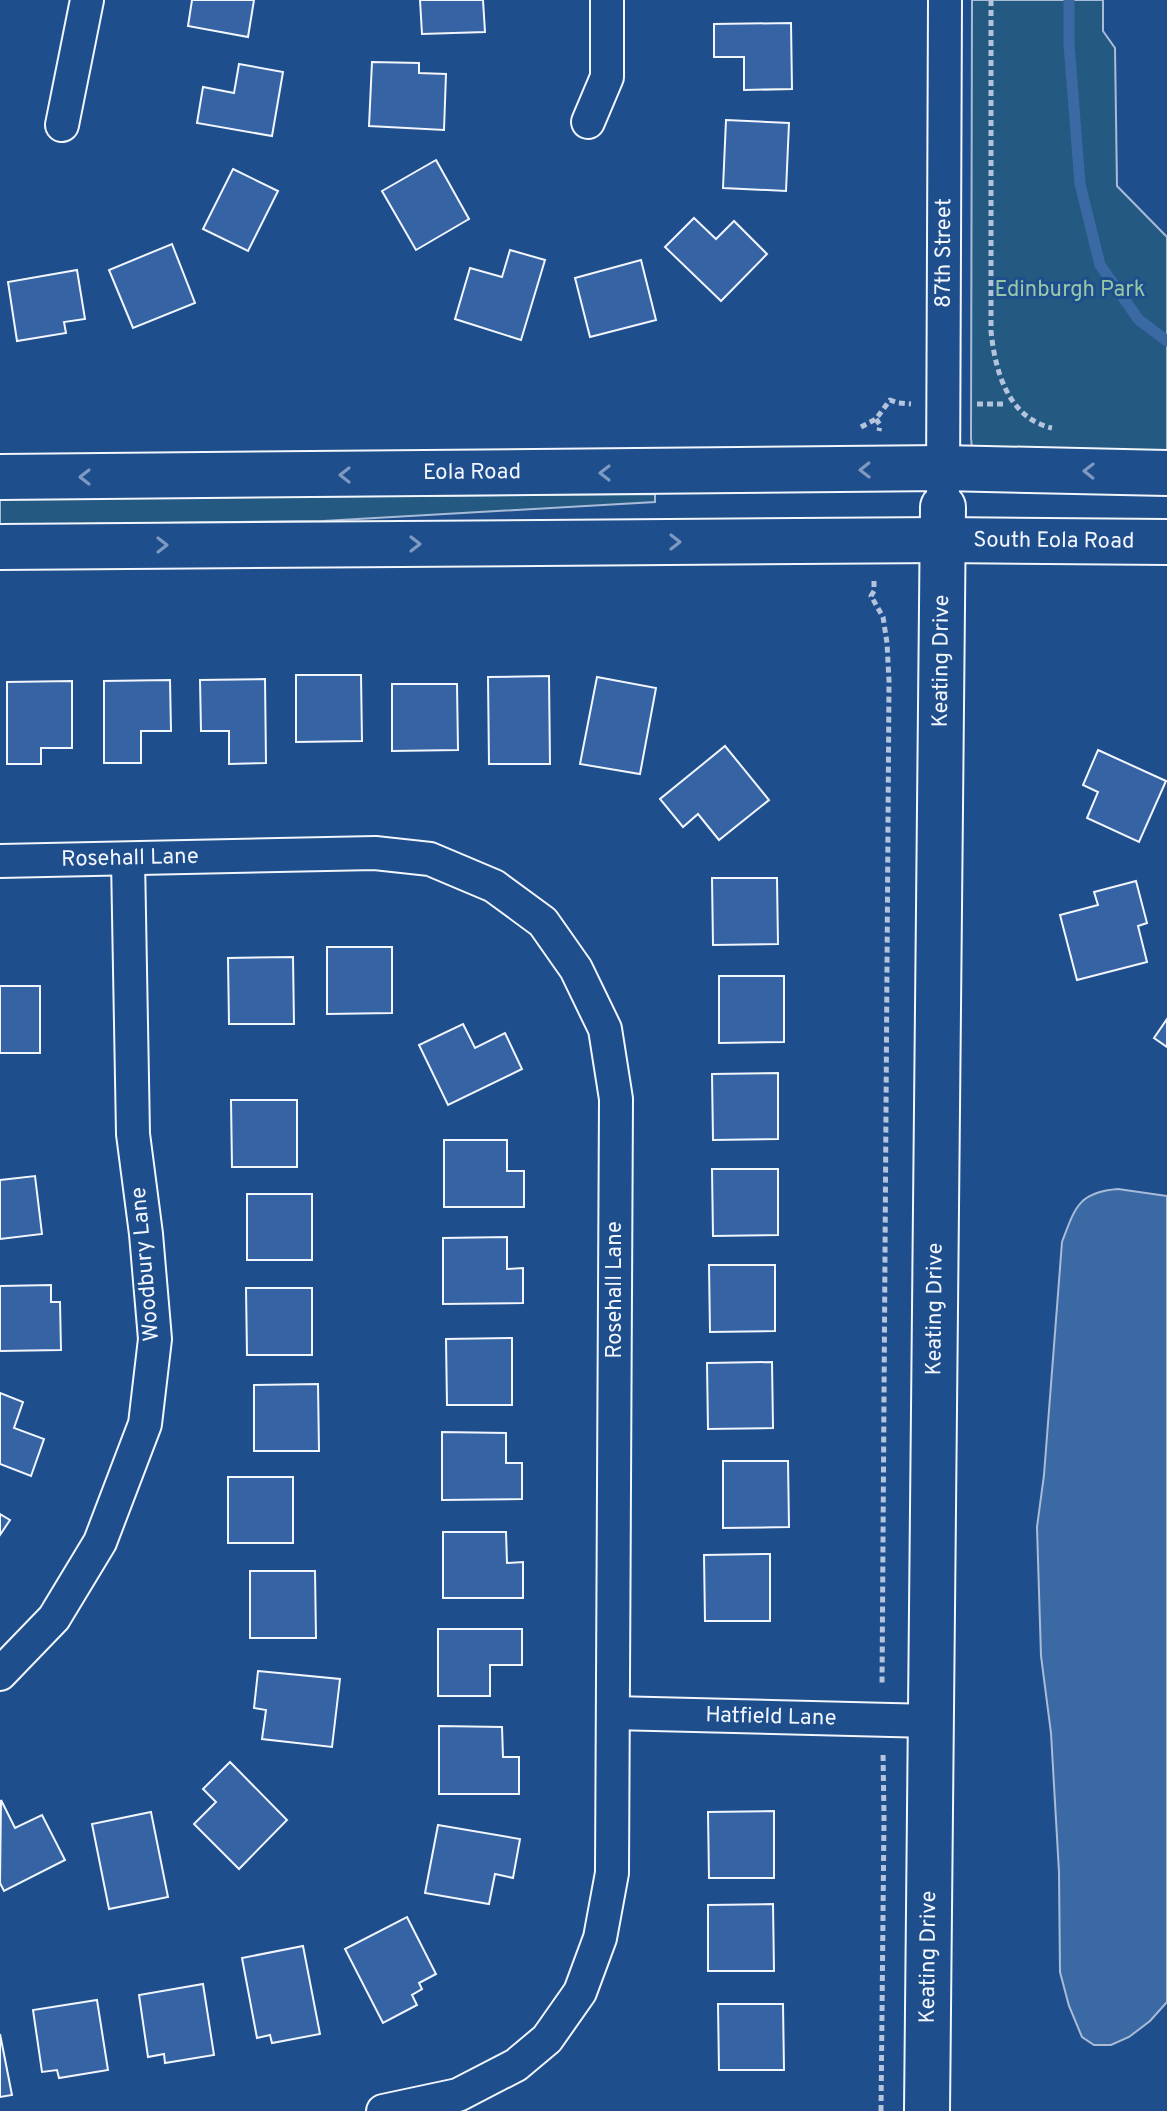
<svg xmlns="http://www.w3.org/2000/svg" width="1167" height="2111" viewBox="0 0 1167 2111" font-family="Overpass,sans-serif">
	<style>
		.green { fill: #245a82; stroke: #a8bbd7; stroke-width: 2 }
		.water { fill: #3b69a3; stroke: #a8bbd7; stroke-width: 2 }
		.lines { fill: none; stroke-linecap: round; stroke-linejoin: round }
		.stream { stroke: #3b69a3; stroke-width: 11 }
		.building { fill: #3563a3; stroke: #f2f6ff; stroke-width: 2 }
		.street-casing { stroke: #f2f6ff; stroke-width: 36 }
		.secondary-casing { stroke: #f2f6ff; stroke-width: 48 }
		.path { stroke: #b3c4dc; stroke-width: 5; stroke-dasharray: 6 4; stroke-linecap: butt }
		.street { stroke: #1f4e8c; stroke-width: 32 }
		.secondary { stroke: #1f4e8c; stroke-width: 44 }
		.oneway { stroke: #7e9ac0 }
		.labels { text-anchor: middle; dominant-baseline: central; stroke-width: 6; stroke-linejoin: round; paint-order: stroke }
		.street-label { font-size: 22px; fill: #f2f6ff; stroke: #1f4e8c }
		.park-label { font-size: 22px; fill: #97c8a6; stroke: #1f4e8c }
	</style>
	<rect width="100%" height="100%" fill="#1f4e8c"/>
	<!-- green -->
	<g class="green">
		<polygon points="972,0 1103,0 1103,31 1115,48 1117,186 1167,237 1167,472 973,460 971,438"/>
		<polygon points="655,494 655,502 323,521 0,525 0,499"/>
	</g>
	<!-- water -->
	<path class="water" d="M1118,1189l49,7v806l-17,19 -21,16 -18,8h-17l-12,-8 -13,-31 -9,-34 -1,-100 -8,-139 -10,-77 -4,-129 7,-52 18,-233c13,-34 16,-50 56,-53z"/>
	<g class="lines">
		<!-- stream -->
		<polyline class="stream" points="1069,0 1069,44 1080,184 1100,265 1139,320 1167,341"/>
	</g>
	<!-- building -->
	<g class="building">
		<polygon points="192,0 254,0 248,37 188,26"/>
		<polygon points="420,0 483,0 485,32 422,34"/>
		<polygon points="791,23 792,89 744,90 744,57 714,57 714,24"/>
		<polygon points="372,62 419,63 419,73 446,74 444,130 369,126"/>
		<polygon points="239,64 283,72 272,136 197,123 203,87 234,93"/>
		<polygon points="726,120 789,123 786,191 723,188"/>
		<polygon points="436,160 469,219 416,250 382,191"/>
		<polygon points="233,169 278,191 248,251 203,229"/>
		<polygon points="694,218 716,239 734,221 767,254 721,301 665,247"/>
		<polygon points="172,244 195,303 133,328 109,270"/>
		<polygon points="510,250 545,260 521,340 455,319 470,268 502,277"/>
		<polygon points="641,260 656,320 590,337 575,278"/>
		<polygon points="77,270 85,319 64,322 66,333 17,341 8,282"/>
		<polygon points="296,675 361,675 362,741 296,742"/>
		<polygon points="549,676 550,764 489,764 488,677"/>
		<polygon points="597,677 656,688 640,774 580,764"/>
		<polygon points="265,679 266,763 229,764 229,731 201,731 200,680"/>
		<polygon points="170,680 171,731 141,731 141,763 104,763 104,681"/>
		<polygon points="72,681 72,748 41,748 41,764 7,764 7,682"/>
		<polygon points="392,684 457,684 458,750 392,751"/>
		<polygon points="725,746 769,800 719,840 698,814 683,827 660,799"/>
		<polygon points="1098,750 1166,781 1139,842 1087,818 1098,792 1083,785"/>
		<polygon points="712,878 777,878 778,944 713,945"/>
		<polygon points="1136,881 1147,923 1138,926 1147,962 1077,980 1060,915 1098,905 1094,892"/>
		<polygon points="327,947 392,947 392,1013 327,1014"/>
		<polygon points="293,957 294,1024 229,1024 228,958"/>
		<polygon points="719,976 784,976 784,1042 719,1043"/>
		<rect x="0" y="986" width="40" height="67"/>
		<polygon points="1167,1019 1167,1047 1154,1038"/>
		<polygon points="463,1024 475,1048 505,1033 522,1069 448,1105 419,1045"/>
		<polygon points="778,1073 778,1139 713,1140 712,1074"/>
		<polygon points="231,1100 297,1100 297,1167 232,1167"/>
		<polygon points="444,1140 507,1140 507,1171 524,1171 524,1207 444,1207"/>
		<polygon points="712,1169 778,1169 778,1235 713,1236"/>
		<polygon points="35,1176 42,1234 0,1239 0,1180"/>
		<rect x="247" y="1194" width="65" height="66"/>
		<polygon points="507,1237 507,1269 523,1268 523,1303 443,1304 443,1238"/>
		<polygon points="709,1265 775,1265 775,1331 710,1332"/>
		<polygon points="51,1285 51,1302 60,1302 61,1350 0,1351 0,1286"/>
		<polygon points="246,1288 312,1288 312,1355 247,1355"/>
		<polygon points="512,1338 512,1405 447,1405 446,1339"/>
		<polygon points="772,1362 773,1428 708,1429 707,1363"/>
		<polygon points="318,1384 319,1451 254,1451 254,1385"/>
		<polygon points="0,1393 23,1402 14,1428 44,1439 31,1476 0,1464"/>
		<polygon points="442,1432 506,1433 506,1463 522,1463 522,1499 442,1500"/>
		<polygon points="723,1461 788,1461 789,1527 723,1528"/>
		<rect x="228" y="1477" width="65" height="66"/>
		<polygon points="0,1514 10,1520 0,1535"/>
		<polygon points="443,1532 506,1532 507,1563 523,1562 523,1598 443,1598"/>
		<polygon points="770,1554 770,1621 705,1621 704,1555"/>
		<polygon points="250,1571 315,1571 316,1638 250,1638"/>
		<polygon points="438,1629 522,1629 522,1665 490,1665 490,1696 438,1696"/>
		<polygon points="258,1671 340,1679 332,1747 262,1739 266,1710 254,1708"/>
		<polygon points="439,1726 502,1727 503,1757 519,1757 519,1794 439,1794"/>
		<polygon points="230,1762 287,1820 239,1869 194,1824 216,1802 203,1789"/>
		<polygon points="1,1800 15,1828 42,1815 65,1860 4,1891 0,1883"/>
		<polygon points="774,1811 774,1878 709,1878 708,1812"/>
		<polygon points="151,1812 168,1897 109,1909 92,1824"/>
		<polygon points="438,1825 520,1839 513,1878 495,1874 489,1904 425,1893"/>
		<polygon points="773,1904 774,1971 708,1971 708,1905"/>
		<polygon points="407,1917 436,1974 419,1983 422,1989 412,1995 417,2005 383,2023 345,1949"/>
		<polygon points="303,1946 320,2034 272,2043 270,2035 257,2038 242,1958"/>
		<polygon points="203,1984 214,2055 165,2063 164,2054 148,2057 139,1995"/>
		<polygon points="97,2000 108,2070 59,2078 57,2070 42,2072 33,2010"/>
		<polygon points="718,2004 783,2004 784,2070 719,2070"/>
		<polygon points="0,2034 12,2095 0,2097"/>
	</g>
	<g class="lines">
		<defs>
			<g id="street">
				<polyline points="588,122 607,77 607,0"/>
				<polyline points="62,125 87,0"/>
				<path id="s1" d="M943,489l2,-489"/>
				<path id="s2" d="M0,861l375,-8 55,6 64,27 49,36 33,47 29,60 11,70 -4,774 -12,65 -20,54 -33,47 -31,26 -58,30 -75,16"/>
				<polyline points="0,1674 54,1618 100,1542 145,1424 155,1339 146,1234 133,1134 128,859"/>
				<path id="s3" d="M613,1713l318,8"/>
			</g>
			<g id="secondary">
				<path id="s4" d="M0,477l943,-9 224,5"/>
				<path id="s5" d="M0,547l942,-7 225,2"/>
				<path id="s6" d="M927,2111l16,-1604"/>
			</g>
		</defs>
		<!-- street casing -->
		<use href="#street" class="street-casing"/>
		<!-- secondary casing -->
		<use href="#secondary" class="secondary-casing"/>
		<!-- path -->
		<g class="path">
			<path d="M991,0v331c4,40 17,87 61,97"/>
			<polyline points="977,404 1006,404"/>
			<polyline points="876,419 880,425 879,431"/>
			<polyline points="861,427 876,419 890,400 898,403 911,404"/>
			<polyline points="874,581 874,591 871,596 883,617 887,643 889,681 882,1686"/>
			<polyline points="881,2111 884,1817 883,1752"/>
		</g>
		<!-- street -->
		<use href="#street" class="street"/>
		<!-- secondary -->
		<use href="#secondary" class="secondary"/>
	</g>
	<!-- one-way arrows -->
	<defs><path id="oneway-chevron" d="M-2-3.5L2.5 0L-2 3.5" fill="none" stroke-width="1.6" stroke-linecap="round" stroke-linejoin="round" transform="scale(2)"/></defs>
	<g class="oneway">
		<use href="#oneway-chevron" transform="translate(865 470) rotate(179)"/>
		<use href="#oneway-chevron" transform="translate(1089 471) rotate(-179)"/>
		<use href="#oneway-chevron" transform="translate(605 473) rotate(180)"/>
		<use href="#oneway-chevron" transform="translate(345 475) rotate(180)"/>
		<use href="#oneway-chevron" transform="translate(85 477) rotate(180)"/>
		<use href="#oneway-chevron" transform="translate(675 542)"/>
		<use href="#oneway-chevron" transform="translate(415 544)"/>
		<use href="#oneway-chevron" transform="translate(162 545)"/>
	</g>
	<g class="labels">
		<!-- street labels -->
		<g class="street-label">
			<text stroke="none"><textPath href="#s1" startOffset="236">87th Street</textPath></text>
			<text stroke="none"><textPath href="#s4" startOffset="472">Eola Road</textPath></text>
			<text stroke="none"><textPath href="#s5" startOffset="1054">South Eola Road</textPath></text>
			<text stroke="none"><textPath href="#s6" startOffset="1450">Keating Drive</textPath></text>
			<text stroke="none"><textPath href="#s2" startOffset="130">Rosehall Lane</textPath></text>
			<text transform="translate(146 1264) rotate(-95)">Woodbury Lane</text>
			<text transform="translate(615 1290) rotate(-90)">Rosehall Lane</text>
			<text stroke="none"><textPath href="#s6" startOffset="802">Keating Drive</textPath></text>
			<text stroke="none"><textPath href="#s3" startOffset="158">Hatfield Lane</textPath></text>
			<text stroke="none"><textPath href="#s6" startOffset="154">Keating Drive</textPath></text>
		</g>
		<!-- park labels -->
		<g class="park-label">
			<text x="1070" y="290">Edinburgh Park</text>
		</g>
	</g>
</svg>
